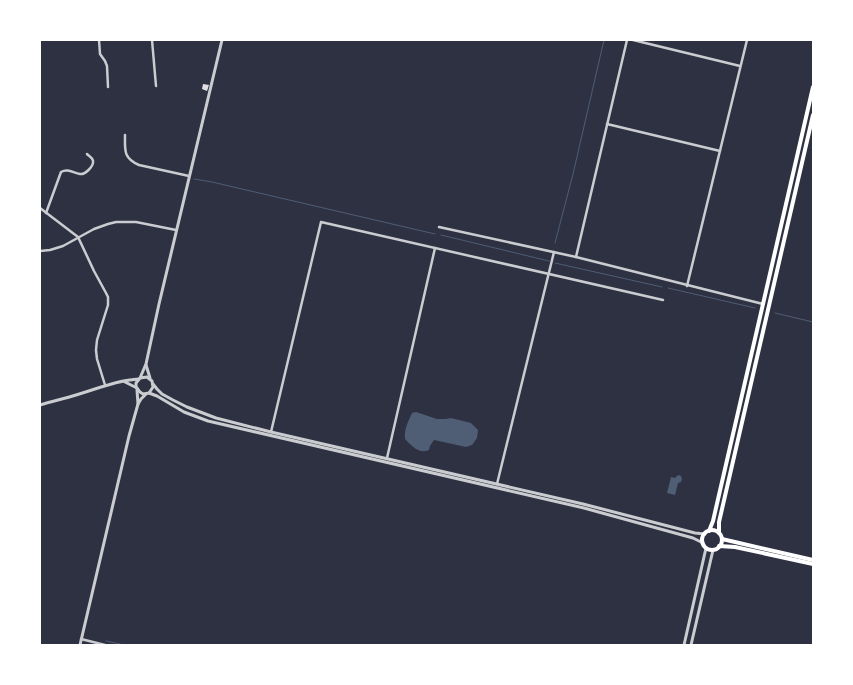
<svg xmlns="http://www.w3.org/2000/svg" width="853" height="685" viewBox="0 0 853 685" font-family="'Space Grotesk',sans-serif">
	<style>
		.water { fill: #4f5d75 }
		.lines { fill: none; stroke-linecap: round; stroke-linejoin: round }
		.stream { stroke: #4f5d75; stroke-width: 1 }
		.building { fill: #e0e0e3 }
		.minor { stroke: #caccd0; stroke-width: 2.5 }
		.tertiary { stroke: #caccd0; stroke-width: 3 }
		.primary { stroke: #fff; stroke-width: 4 }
	</style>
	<rect width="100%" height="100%" fill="#2d3142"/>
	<!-- water -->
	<g class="water">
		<path d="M416,412l21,7h8l6,-1 20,5 7,7 -1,8 -5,7 -6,2 -32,-7 -4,6 -1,4c-10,5 -18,-5 -24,-11 -1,-10 3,-17 7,-26z"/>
		<polygon points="678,475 681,476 682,479 681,482 678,483 675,495 667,493 671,477 675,478"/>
	</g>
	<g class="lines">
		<!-- stream -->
		<g class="stream">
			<polyline points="194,179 212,182 435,234"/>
			<polyline points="441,235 549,261"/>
			<polyline points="555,243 573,174 604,40"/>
			<polyline points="555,263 662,287"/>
			<polyline points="668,288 755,308"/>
			<polyline points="775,313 813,322"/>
			<polyline points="106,641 124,645"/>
		</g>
	</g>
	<!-- building -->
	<polygon class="building" points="203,84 209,85 207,91 202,89"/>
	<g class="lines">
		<!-- minor -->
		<g class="minor">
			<polyline points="99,40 100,54 105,61 107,66 108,87"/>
			<polyline points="152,40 156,86"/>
			<polyline points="633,40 740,66"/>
			<polyline points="607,124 720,151"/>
			<path d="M125,135c0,15 -2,23 14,30l50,11"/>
			<polyline points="40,208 78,237 94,271 106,293 108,297 108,305 97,340 96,350 97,359 105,385"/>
			<path d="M46,213l15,-41c7,-4 12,1 19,2 5,1 14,-8 13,-13 0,-3 -4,-5 -6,-7"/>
			<polyline points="439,227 576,257 763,304"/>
			<polyline points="40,251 50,250 63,246 94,229 108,224 116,222 136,222 176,230"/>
			<polyline points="576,257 627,40"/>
			<polyline points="687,286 747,40"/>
			<polyline points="271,432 321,222 663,300"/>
			<polyline points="387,458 435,248"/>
			<polyline points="497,484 554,252"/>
			<polyline points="81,639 105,645"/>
		</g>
		<!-- tertiary -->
		<g class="tertiary">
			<polyline points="146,365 150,378"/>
			<polyline points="140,378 147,377 152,381 153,387 149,393 143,394 140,392 136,387 136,383 140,378 146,364 159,304 222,40"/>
			<polyline points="125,382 137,388"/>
			<polyline points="153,384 157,389 162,394 173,400 187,407 216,418 271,432 583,504 695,533 705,534"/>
			<polyline points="149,393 157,396 184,412 208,421 584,508 693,538 703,543"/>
			<polyline points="138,404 141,399 146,394"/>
			<path d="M40,405c12,-4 24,-6 36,-10 21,-6 41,-15 63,-16"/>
			<polyline points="80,645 129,436 138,404 137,390"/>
			<polyline points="684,645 706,548"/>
			<polyline points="691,645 713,550"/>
		</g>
		<!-- primary -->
		<g class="primary">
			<circle cx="712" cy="540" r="10"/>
			<polyline points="709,531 713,521 813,87"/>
			<polyline points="719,533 719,522 813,115"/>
			<polyline points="722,539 813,560"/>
			<polyline points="719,546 735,547 813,564"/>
		</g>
	</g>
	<!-- border -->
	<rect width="853" height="685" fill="none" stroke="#ffffff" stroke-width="82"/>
</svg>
